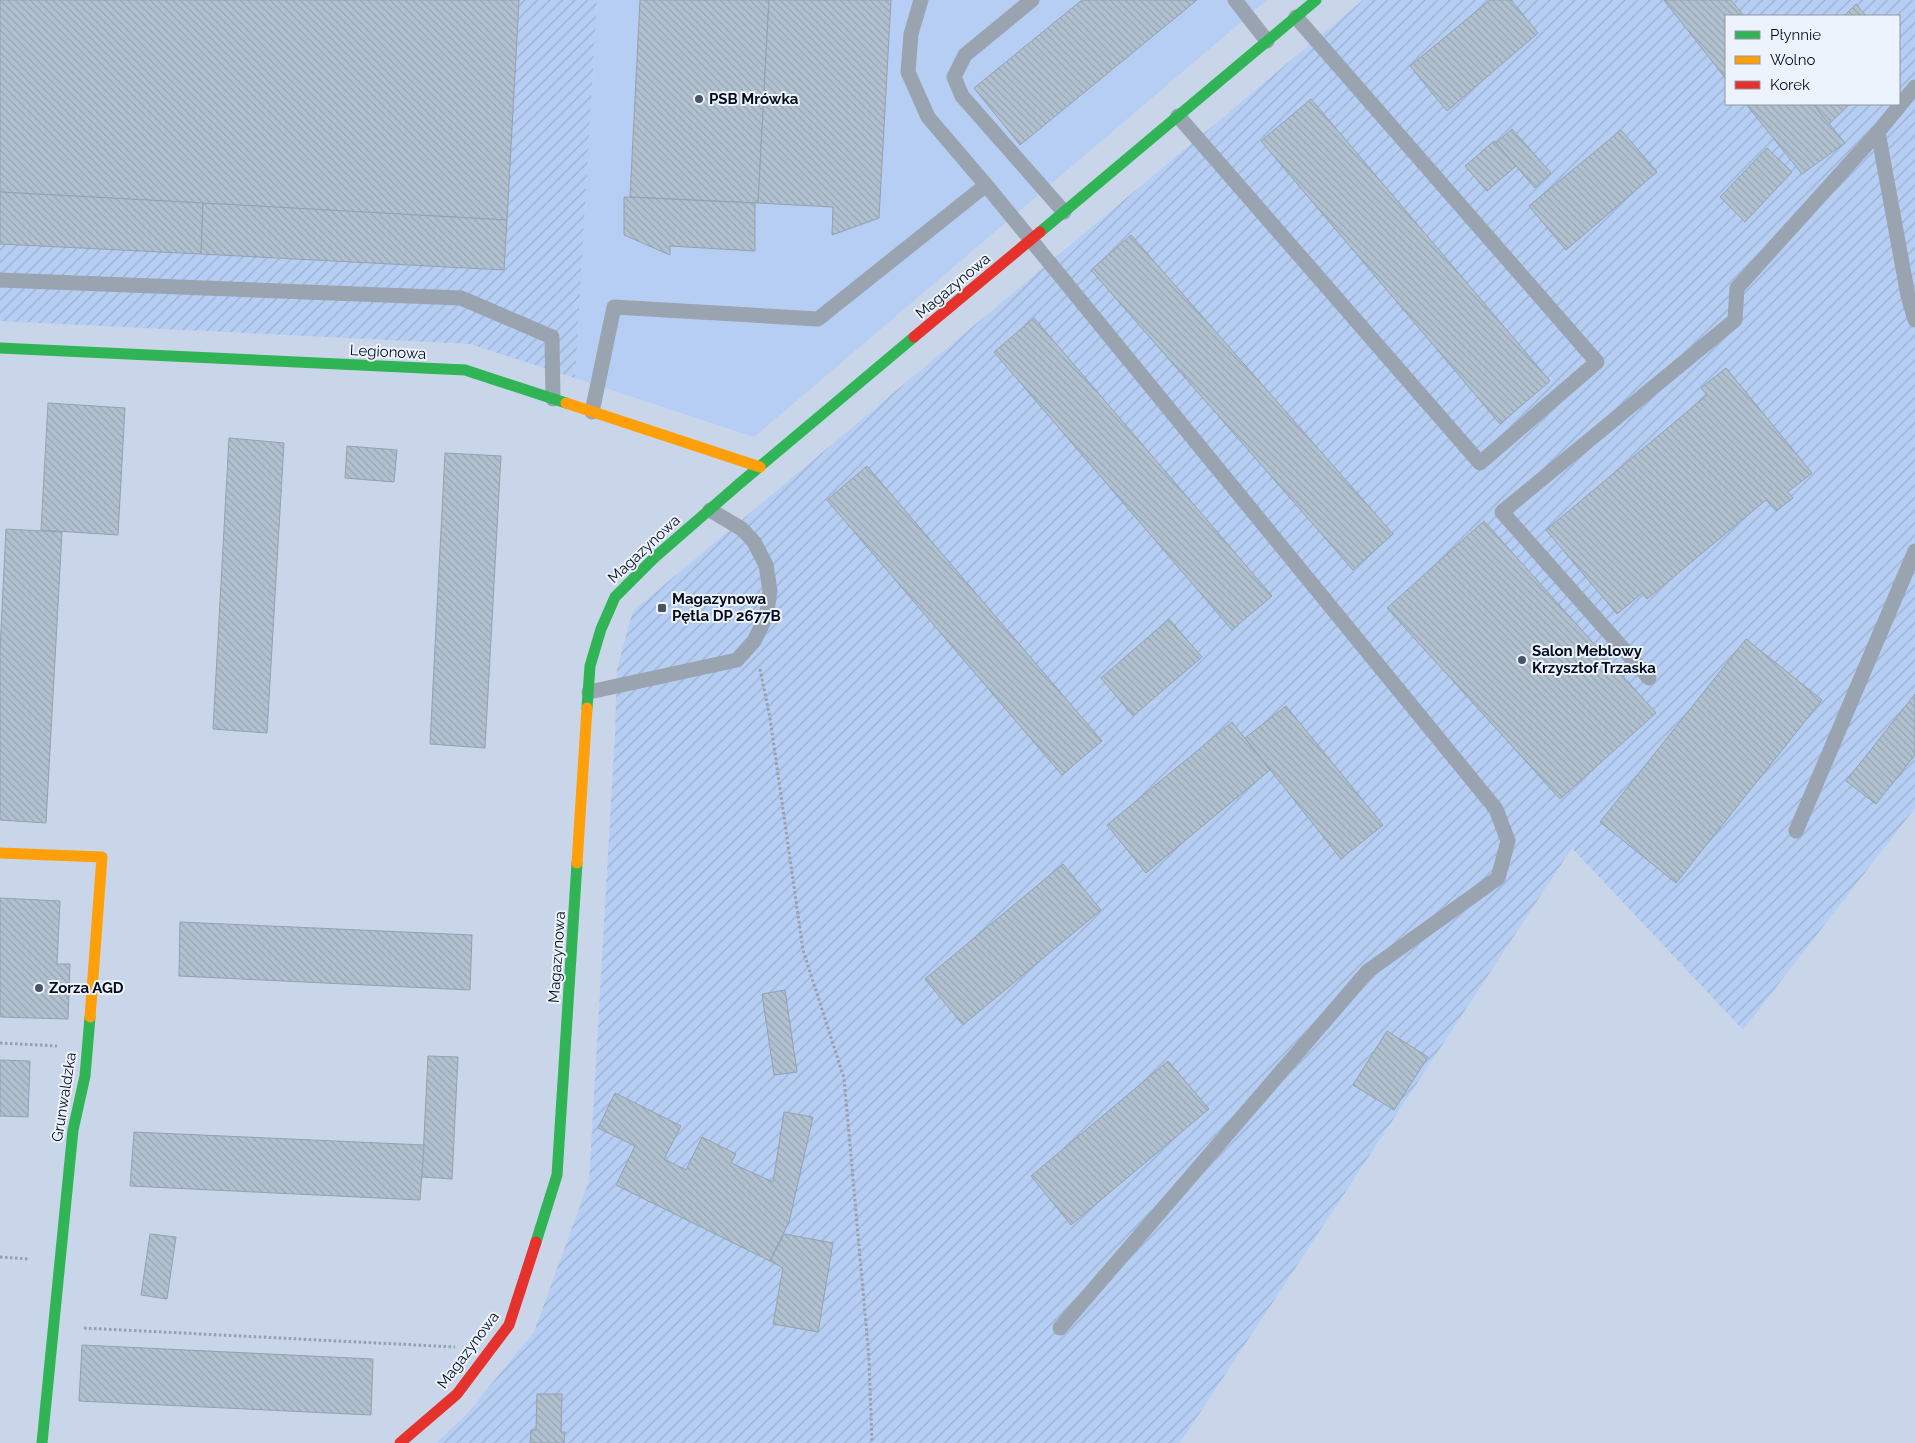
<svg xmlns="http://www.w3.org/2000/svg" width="1915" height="1443" viewBox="0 0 1915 1443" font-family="Raleway,sans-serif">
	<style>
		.built { fill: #b6cef3 }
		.industrial { fill: url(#industrial-furrows); fill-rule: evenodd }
		.building { fill: url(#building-back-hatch); stroke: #93a1b1 }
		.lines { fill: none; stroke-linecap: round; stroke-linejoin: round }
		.path { stroke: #979fac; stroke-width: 3; stroke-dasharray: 2.5 2.5; stroke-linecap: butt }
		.lane { stroke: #9aa3b0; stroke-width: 15 }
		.fast { stroke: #30b455; stroke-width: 11 }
		.slow { stroke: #ff9f0a; stroke-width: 11 }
		.jam { stroke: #e5322d; stroke-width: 11 }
		.poi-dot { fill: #4a5364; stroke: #edf3fc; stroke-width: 2 }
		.labels { text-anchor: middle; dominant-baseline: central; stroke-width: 4; stroke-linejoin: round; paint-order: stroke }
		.poi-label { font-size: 15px; font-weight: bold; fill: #050d1c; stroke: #edf3fc; text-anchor: start }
		.street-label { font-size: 15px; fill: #050d1c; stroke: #edf3fc }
	</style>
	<defs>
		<pattern id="industrial-furrows" width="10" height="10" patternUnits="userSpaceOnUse" patternTransform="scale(1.25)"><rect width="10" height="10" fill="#b6cef3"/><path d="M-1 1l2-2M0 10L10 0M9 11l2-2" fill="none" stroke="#9bb0d0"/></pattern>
		<pattern id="building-back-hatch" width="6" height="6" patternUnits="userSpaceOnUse" patternTransform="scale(1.25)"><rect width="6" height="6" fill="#b1c1d0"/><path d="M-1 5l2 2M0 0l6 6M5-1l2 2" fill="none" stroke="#97a5b2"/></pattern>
	</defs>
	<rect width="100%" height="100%" fill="#c9d6ea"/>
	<!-- built -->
	<polygon class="built" points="597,0 1267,0 754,437 575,378"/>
	<!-- industrial -->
	<g class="industrial">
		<polygon points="0,0 597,0 575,378 470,344 0,321"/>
		<path d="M1363,0h552v808l-172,222 -171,-182 -392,595h-744l30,-28 68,-83 55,-151 26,-447 2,-65 16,-58zM1726,16h173v88h-173z"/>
	</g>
	<!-- building -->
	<g class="building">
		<polygon points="0,0 519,0 507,220 0,192"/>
		<polygon points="640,0 769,0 758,203 630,197"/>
		<polygon points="769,0 891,0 879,218 832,235 833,207 758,203"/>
		<polygon points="1082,0 1197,0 1020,145 974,88"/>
		<polygon points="1490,0 1511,0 1538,33 1447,111 1410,66"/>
		<polygon points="1664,0 1731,0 1744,16 1726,16 1726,79"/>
		<polygon points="1856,4 1866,16 1844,16"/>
		<polygon points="1311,99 1550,381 1500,424 1261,141"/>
		<polygon points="1746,104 1813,104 1845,143 1802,174"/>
		<polygon points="1813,104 1850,104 1829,124"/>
		<polygon points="1512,129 1551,173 1535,188 1496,143"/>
		<polygon points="1621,130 1657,172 1566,250 1529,206"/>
		<polygon points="1494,141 1516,166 1487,191 1465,166"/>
		<polygon points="1767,148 1792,172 1745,222 1720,197"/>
		<polygon points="0,192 203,203 201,254 0,244"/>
		<polygon points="624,197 755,203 755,251 670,246 670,255 624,235"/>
		<polygon points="203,203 507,220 504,270 201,254"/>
		<polygon points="1131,235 1393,534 1353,570 1091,270"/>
		<polygon points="1034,318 1272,596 1232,630 994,352"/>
		<polygon points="1726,368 1812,473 1788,492 1793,498 1776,511 1766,500 1647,599 1642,593 1617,614 1546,530 1707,395 1701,388"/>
		<polygon points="48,403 125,408 118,535 41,530"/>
		<polygon points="229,438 284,443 267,733 213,729"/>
		<polygon points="347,446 397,450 394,482 345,478"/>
		<polygon points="445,453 501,456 485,748 430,744"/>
		<polygon points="867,466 1102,741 1062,775 827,500"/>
		<polygon points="1484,521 1656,713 1560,799 1387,608"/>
		<polygon points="6,529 62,532 46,823 0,820 0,650"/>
		<polygon points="1169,619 1202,657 1133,716 1101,678"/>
		<polygon points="1746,639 1822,700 1676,883 1600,822"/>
		<polygon points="1915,694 1915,755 1876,804 1846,781"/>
		<polygon points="1286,706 1383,825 1341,859 1245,738"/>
		<polygon points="1232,722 1270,770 1146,873 1107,825"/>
		<polygon points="1063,864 1101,910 963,1025 925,979"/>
		<polygon points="0,898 60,901 57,964 70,964 68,1019 0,1017"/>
		<polygon points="180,922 472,935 470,990 179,976"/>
		<polygon points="785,990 797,1072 774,1075 762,994"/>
		<polygon points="1387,1031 1428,1057 1394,1110 1353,1085"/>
		<polygon points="428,1056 458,1057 452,1179 422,1177"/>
		<polygon points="0,1060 30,1061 28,1117 0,1116"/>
		<polygon points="1168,1061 1209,1109 1071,1225 1031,1176"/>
		<polygon points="615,1093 681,1126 664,1159 686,1170 702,1137 736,1154 731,1163 773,1182 784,1112 813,1117 789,1222 770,1261 616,1185 635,1146 598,1128"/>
		<polygon points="134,1132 424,1145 420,1200 130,1186"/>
		<polygon points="150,1234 176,1237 167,1299 141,1295"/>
		<polygon points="784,1234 833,1243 818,1332 773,1324 783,1268 770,1261"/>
		<polygon points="82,1345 373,1359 371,1415 79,1401"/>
		<polygon points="537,1394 562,1394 561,1432 565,1432 564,1443 530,1443 531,1430 536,1430"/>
	</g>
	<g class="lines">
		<!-- path -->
		<g class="path">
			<polyline points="760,669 770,718 803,950 844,1078 869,1358 872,1443"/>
			<polyline points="0,1043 57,1046"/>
			<polyline points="0,1257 29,1259"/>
			<polyline points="84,1328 455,1347"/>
		</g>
		<!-- lane -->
		<g class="lane">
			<polyline points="921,0 911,34 908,72 928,117 986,185"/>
			<polyline points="1032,0 965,55 954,77 962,96 1064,212"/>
			<polyline points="1235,0 1267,41"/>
			<polyline points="1178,116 1480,463 1597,362 1296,17"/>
			<polyline points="1878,132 1908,296 1915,320"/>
			<polyline points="0,280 461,298 552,337 553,399"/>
			<polyline points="592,412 614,307 818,319 986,185 1496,809 1508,841 1498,878 1368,971 1060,1328"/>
			<polyline points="1649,678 1502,512 1735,320 1737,288 1878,132 1915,87"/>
			<polyline points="589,692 737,660 754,641 766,617 770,591 766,565 754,542 742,529 710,510"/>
			<polyline points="1796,831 1915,551"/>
		</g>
		<!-- fast -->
		<g class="fast">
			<polyline points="1040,232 1316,0"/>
			<polyline points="0,348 465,370 566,403"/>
			<polyline points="587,708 590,666 601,629 615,597 654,558 739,484 914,337"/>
			<polyline points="536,1242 557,1175 577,863"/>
			<polyline points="42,1443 73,1130 85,1076 90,1017"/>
		</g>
		<!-- slow -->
		<g class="slow">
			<polyline points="566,403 760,467"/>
			<polyline points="0,853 102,857 90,1017"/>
			<polyline points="577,863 587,708"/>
		</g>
		<!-- jam -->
		<g class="jam">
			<polyline points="914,337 1040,232"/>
			<polyline points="400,1443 457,1394 509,1325 536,1242"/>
		</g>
	</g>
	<!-- markers -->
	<g class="poi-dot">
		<circle cx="699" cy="99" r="5"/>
		<rect x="657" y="603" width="10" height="10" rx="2.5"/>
		<circle cx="1522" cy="660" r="5"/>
		<circle cx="39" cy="988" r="5"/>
	</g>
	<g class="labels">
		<!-- poi labels -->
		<g class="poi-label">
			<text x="709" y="99">PSB Mrówka</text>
			<text x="672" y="599">Magazynowa<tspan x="672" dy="17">Pętla DP 2677B</tspan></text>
			<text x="1532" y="651">Salon Meblowy<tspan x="1532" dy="17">Krzysztof Trzaska</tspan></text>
			<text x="49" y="988">Zorza AGD</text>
		</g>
		<!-- street labels -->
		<g class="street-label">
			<text transform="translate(953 286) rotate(-40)">Magazynowa</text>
			<text transform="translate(388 352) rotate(3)">Legionowa</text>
			<text transform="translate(644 549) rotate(-43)">Magazynowa</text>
			<text transform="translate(557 957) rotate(-86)">Magazynowa</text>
			<text transform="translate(64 1097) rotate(-81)">Grunwaldzka</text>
			<text transform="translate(468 1350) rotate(-53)">Magazynowa</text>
		</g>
	</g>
	<!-- legend -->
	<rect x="1725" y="15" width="175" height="90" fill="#edf3fc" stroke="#9097a2"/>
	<rect x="1735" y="31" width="25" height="8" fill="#30b455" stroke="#9097a2"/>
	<text x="1770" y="40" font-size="15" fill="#050d1c">Płynnie</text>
	<rect x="1735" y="56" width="25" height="8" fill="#ff9f0a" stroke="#9097a2"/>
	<text x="1770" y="65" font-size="15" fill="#050d1c">Wolno</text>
	<rect x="1735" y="81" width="25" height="8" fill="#e5322d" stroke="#9097a2"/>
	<text x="1770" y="90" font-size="15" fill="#050d1c">Korek</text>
</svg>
